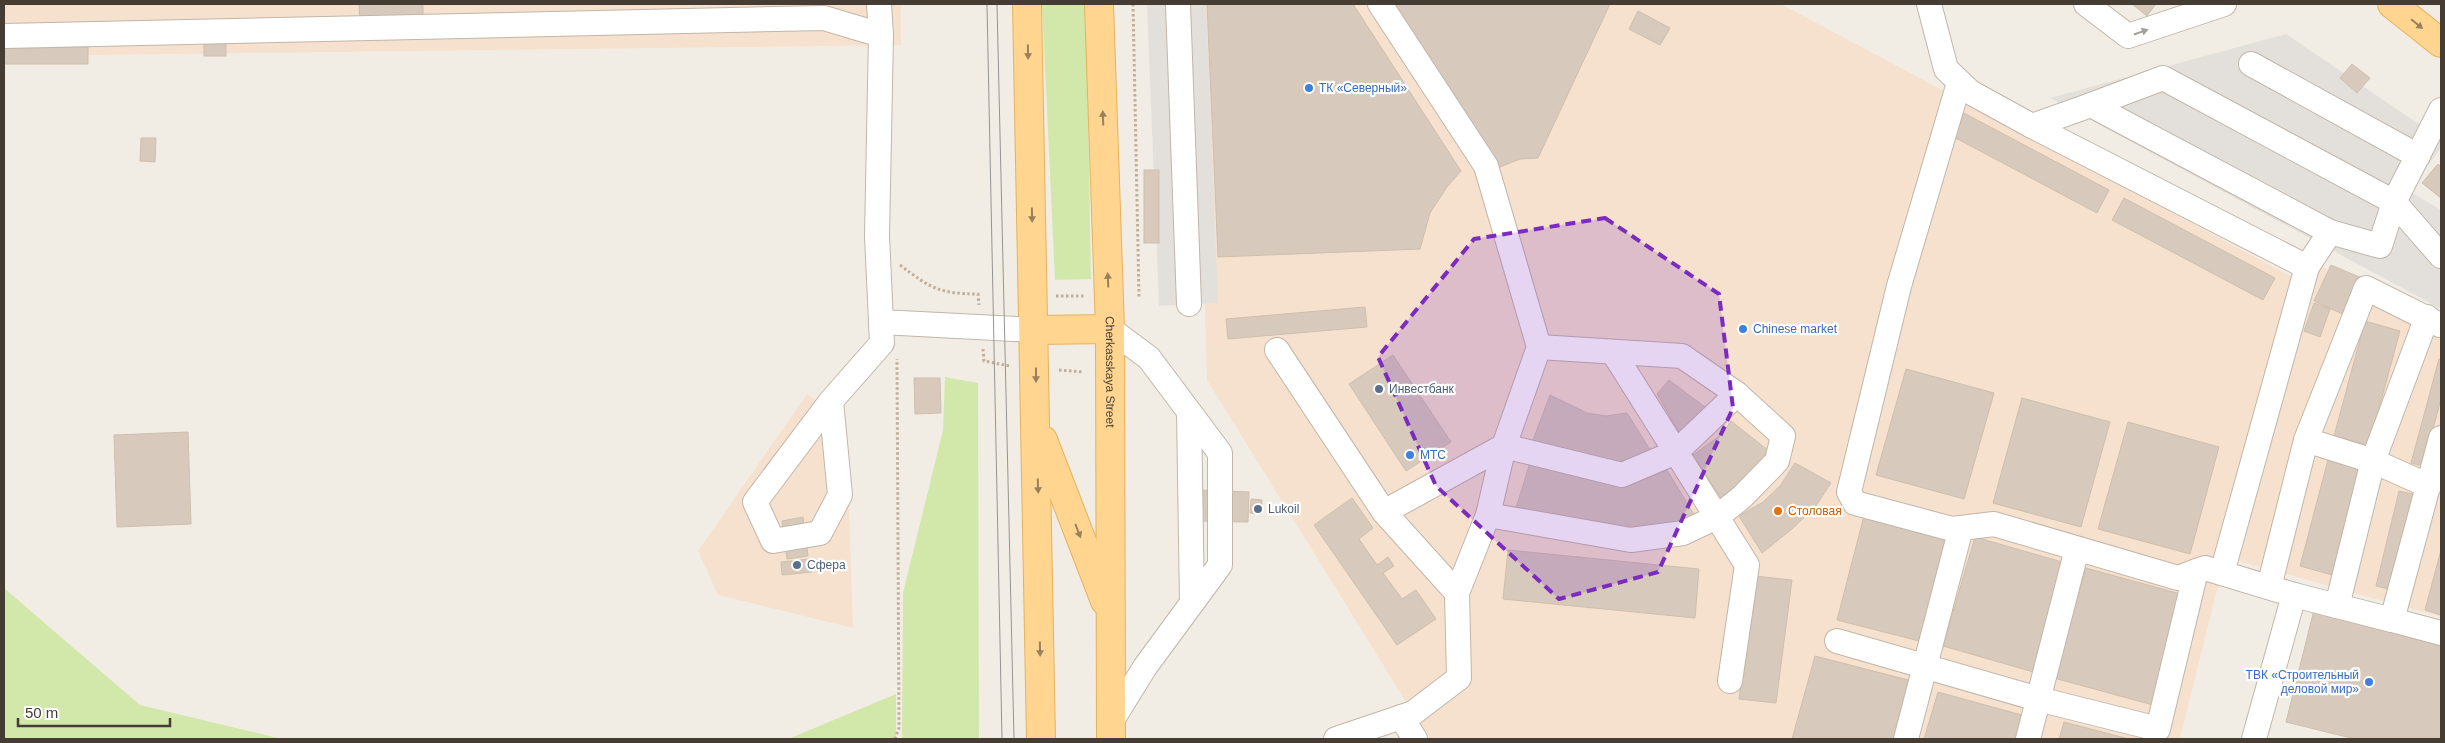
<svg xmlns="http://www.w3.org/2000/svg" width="2445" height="743" viewBox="0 0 2445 743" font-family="Arial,sans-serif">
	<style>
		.commercial { fill: #f6e1ce }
		.green { fill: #d2e8ab }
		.parking { fill: #e3e0dc }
		.building { fill: #d7cabc; stroke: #cfbeac }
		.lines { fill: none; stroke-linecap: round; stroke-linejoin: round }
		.minor-casing { stroke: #c1b6a9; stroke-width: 26 }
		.major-casing { stroke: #e6b15e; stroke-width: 30 }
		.path { stroke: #c0ae97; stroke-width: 3; stroke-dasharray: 2.5 2.5; stroke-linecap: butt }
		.minor { stroke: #fff; stroke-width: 24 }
		.major { stroke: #ffd590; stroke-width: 28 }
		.tram { stroke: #949494; stroke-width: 1 }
		.oneway { fill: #99815d }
		.oneway2 { fill: #a29e9a }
		.marked { fill: #7b2cbf; fill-opacity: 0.2; stroke: #7b2cbf; stroke-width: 4; stroke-dasharray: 10 6; stroke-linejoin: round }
		.shop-dot { fill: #3f7fe0; stroke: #fff; stroke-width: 2 }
		.service-dot { fill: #5c6f8a; stroke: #fff; stroke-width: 2 }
		.food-dot { fill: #e8710a; stroke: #fff; stroke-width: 2 }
		.labels { text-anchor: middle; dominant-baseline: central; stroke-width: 4.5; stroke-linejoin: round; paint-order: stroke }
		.shop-label { font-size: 12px; fill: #366cbe; stroke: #fff; text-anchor: start }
		.street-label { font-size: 12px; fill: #453c34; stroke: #fff }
		.service-label { font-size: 12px; fill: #4e5e75; stroke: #fff; text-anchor: start }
		.food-label { font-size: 12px; fill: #c56008; stroke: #fff; text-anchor: start }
	</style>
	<rect width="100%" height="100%" fill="#f2ede4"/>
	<!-- commercial -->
	<g class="commercial">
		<polygon points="4,4 901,4 901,45 4,56"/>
		<polygon points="1196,4 1781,4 2294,278 2180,739 1429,739 1207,380"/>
		<polygon points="2315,263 2441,329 2441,617 2239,561"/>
		<polygon points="807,394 846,420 853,628 718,595 698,551"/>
	</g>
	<!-- green -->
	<g class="green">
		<polygon points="1042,4 1086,4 1091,279 1055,280"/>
		<polygon points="945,377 978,383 979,739 902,739 903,593 943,430"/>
		<polygon points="4,588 140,705 282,739 4,739"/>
		<polygon points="896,694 896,739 788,739"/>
	</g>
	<!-- parking -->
	<g class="parking">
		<polygon points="1147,4 1206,4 1218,303 1159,306"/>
		<polygon points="2286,34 2441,139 2441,148 2409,191 2441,210 2441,309 2050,98"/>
	</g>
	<!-- building -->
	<g class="building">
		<polygon points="359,4 423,4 423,24 360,26"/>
		<polygon points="1207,4 1353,4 1461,171 1447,187 1430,213 1420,249 1218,257"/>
		<polygon points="1392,4 1610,4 1538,158 1520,159 1500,167"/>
		<polygon points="2132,4 2156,4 2147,16"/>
		<polygon points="1638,11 1670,28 1660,45 1629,29"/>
		<rect x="204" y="42" width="22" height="14"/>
		<polygon points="88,47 88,64 4,64 4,48"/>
		<polygon points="2352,64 2370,78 2357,93 2340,78"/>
		<polygon points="1962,112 2109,190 2097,213 1950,135"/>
		<polygon points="141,138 156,138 155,162 140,161"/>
		<polygon points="2438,164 2441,167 2441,198 2422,183"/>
		<rect x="1144" y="170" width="15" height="73"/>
		<polygon points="2124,198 2275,278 2263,300 2112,220"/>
		<polygon points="2331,265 2364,279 2347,316 2314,301"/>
		<polygon points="2314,303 2330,309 2320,337 2304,331"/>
		<polygon points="1365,307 1367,327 1228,339 1226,319"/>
		<polygon points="2365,321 2400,331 2369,445 2334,436"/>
		<polygon points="1393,355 1451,442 1406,471 1349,384"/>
		<polygon points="2439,359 2441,359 2441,399 2423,466 2411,463"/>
		<polygon points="1906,369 1994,393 1964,499 1876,475"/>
		<polygon points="914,378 940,378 941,413 915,414"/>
		<polygon points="1669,380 1709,410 1682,438 1657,394"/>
		<polygon points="1550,395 1587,413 1606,416 1627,413 1652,453 1627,462 1601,464 1574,458 1533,440"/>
		<polygon points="2022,398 2110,422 2081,527 1993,503"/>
		<polygon points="1731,421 1769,451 1751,474 1721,498 1693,455 1721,435"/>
		<polygon points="2128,422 2219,447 2190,554 2098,529"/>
		<polygon points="188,432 191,524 117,527 114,435"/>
		<polygon points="1532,456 1578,477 1599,482 1618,484 1640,481 1667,470 1695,516 1662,526 1612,531 1584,528 1516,508"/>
		<polygon points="2329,456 2365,466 2336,576 2300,566"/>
		<polygon points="1795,463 1831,483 1815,507 1792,529 1762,553 1739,516 1763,502 1780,486"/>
		<polygon points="1200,490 1249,492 1248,522 1198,521"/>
		<polygon points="2399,491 2417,495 2393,590 2376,586"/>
		<polygon points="1352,498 1373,528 1359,539 1377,565 1388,557 1394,566 1383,573 1402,599 1416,590 1436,619 1397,645 1314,525"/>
		<polygon points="1251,499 1262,500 1261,514 1250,513"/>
		<polygon points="1865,512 1955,536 1927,643 1837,620"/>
		<polygon points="803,517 808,556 787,559 782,521"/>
		<polygon points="1975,537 2069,564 2037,673 1943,646"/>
		<polygon points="1508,550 1699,569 1695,618 1503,599"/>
		<polygon points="2441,550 2441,615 2425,610"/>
		<polygon points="810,559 812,572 782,575 781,562"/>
		<polygon points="2086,568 2184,595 2153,705 2054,678"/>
		<polygon points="1755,576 1792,580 1776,703 1739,699"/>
		<polygon points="2314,610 2441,641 2441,739 2355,739 2286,722"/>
		<polygon points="1815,656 1912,681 1897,739 1792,739"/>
		<polygon points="1938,692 2029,717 2023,739 1924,739"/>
		<polygon points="2064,722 2129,739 2059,739"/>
	</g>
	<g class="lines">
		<defs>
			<g id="minor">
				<polyline points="879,4 881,35 877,236 881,322 1035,330"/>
				<polyline points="1178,4 1189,304"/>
				<polyline points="1380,4 1486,166 1539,347 1504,446 1488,515 1457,593"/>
				<polyline points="1929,4 1946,69 1970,92 2032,126 2091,105"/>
				<polyline points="2086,4 2128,36 2224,4"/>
				<polyline points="4,36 824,18 881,35"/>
				<polyline points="2251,64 2418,156"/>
				<polygon points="2163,78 2394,202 2380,246 2330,232 2091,105"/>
				<polyline points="1959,83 1899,286 1849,492 1855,503 1952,529 1994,524 2178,578 2205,568 2294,595"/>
				<polyline points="2441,110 2394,202 2441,256"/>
				<polyline points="2032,126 2307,267 2330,232"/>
				<polyline points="1110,329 1149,358 1220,453 1220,565 1145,667 1111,722"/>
				<polyline points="1277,350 1384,512 1457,593 1459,678 1413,713 1336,739"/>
				<polyline points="1613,352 1747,565 1730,681"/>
				<polyline points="831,401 840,495 820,533 773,541 755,502 831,401 882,343 881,322"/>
				<polyline points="1189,412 1192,603"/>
				<polyline points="2306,440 2366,288 2440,325"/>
				<polyline points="1384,512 1504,446 1622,475 1676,452 1737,394"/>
				<polyline points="1488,515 1631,540 1683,533 1717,517 1742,497 1777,461 1783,436 1737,394 1682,356 1539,347"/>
				<polyline points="2222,573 2307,267"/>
				<polyline points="2269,587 2306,440 2373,461 2429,486"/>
				<polyline points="2337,606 2373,461 2427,317"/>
				<polyline points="2392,620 2441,633"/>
				<polyline points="1837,641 2038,699 2158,729 2196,571"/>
				<polyline points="1401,717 1415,739"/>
				<polyline points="1906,739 1961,528"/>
				<polyline points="2028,739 2077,549"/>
				<polyline points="2254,739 2294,595 2392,620 2441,438"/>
			</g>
			<g id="major">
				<polyline points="1027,4 1041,739"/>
				<path id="s1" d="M1099,4l11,325 1,410"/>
				<polyline points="2392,4 2441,43"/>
				<polyline points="1035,330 1110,329"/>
				<polyline points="1043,440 1105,601"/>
			</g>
		</defs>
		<!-- minor casing -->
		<use href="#minor" class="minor-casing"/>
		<!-- major casing -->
		<use href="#major" class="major-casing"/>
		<!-- path -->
		<g class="path">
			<polyline points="1133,4 1139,297"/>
			<path d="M900,265c30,23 40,29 78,29l1,11"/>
			<polyline points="1056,296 1085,296"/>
			<polyline points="983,349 984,361 1010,366"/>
			<polyline points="1059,370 1083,372"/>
			<polyline points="895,739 899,728 897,359"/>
		</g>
		<!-- minor -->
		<use href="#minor" class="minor"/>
		<!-- major -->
		<use href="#major" class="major"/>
		<!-- tram -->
		<g class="tram">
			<polyline points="987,4 1002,739"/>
			<polyline points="997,4 1014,739"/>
		</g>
	</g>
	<!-- one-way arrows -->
	<defs><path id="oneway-solid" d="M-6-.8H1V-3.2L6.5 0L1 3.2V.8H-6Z" transform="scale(1.25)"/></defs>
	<g class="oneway">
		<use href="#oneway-solid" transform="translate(2417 24) rotate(39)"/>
		<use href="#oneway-solid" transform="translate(1028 52) rotate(89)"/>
		<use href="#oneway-solid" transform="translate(1103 118) rotate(-92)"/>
		<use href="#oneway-solid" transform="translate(1032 215) rotate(89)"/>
		<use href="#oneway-solid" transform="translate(1108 280) rotate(-92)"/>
		<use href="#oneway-solid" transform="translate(1036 375) rotate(90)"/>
		<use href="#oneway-solid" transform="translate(1038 486) rotate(88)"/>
		<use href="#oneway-solid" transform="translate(1078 531) rotate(69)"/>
		<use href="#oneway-solid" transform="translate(1040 649) rotate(89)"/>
	</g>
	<use class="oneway2" href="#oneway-solid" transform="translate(2141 32) rotate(-19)"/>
	<!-- marked area -->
	<path class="marked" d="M1605,218l114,76 14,114 -75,164 -99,27 -123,-113 -58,-129 96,-118z"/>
	<!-- markers -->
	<g class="shop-dot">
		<circle cx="1309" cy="88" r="5"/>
		<circle cx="1743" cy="329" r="5"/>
		<circle cx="1410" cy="455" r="5"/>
		<circle cx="2369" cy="682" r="5"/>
	</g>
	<g class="service-dot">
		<circle cx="1379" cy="389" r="5"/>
		<circle cx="1258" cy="509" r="5"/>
		<circle cx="797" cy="565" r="5"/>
	</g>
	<circle class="food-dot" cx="1778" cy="511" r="5"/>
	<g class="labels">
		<!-- shop labels -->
		<g class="shop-label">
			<text x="1319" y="88">ТК «Северный»</text>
			<text x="1753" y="329">Chinese market</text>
			<text x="1420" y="455">МТС</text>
			<text x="2359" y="675" text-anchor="end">ТВК «Строительный<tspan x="2359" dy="14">деловой мир»</tspan></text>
		</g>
		<!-- street labels -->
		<g class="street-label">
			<text stroke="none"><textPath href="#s1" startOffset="368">Cherkasskaya Street</textPath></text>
		</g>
		<!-- service labels -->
		<g class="service-label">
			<text x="1389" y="389">Инвестбанк</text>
			<text x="1268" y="509">Lukoil</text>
			<text x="807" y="565">Сфера</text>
		</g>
		<!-- food labels -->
		<g class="food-label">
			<text x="1788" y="511">Столовая</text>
		</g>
	</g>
	<!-- border -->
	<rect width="2445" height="743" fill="none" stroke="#453c34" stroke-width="10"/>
	<!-- scale -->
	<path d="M18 718v8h152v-8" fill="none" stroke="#453c34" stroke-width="2.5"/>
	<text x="25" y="718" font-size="15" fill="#453c34" stroke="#ffffff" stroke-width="4" paint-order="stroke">50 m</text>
</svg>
